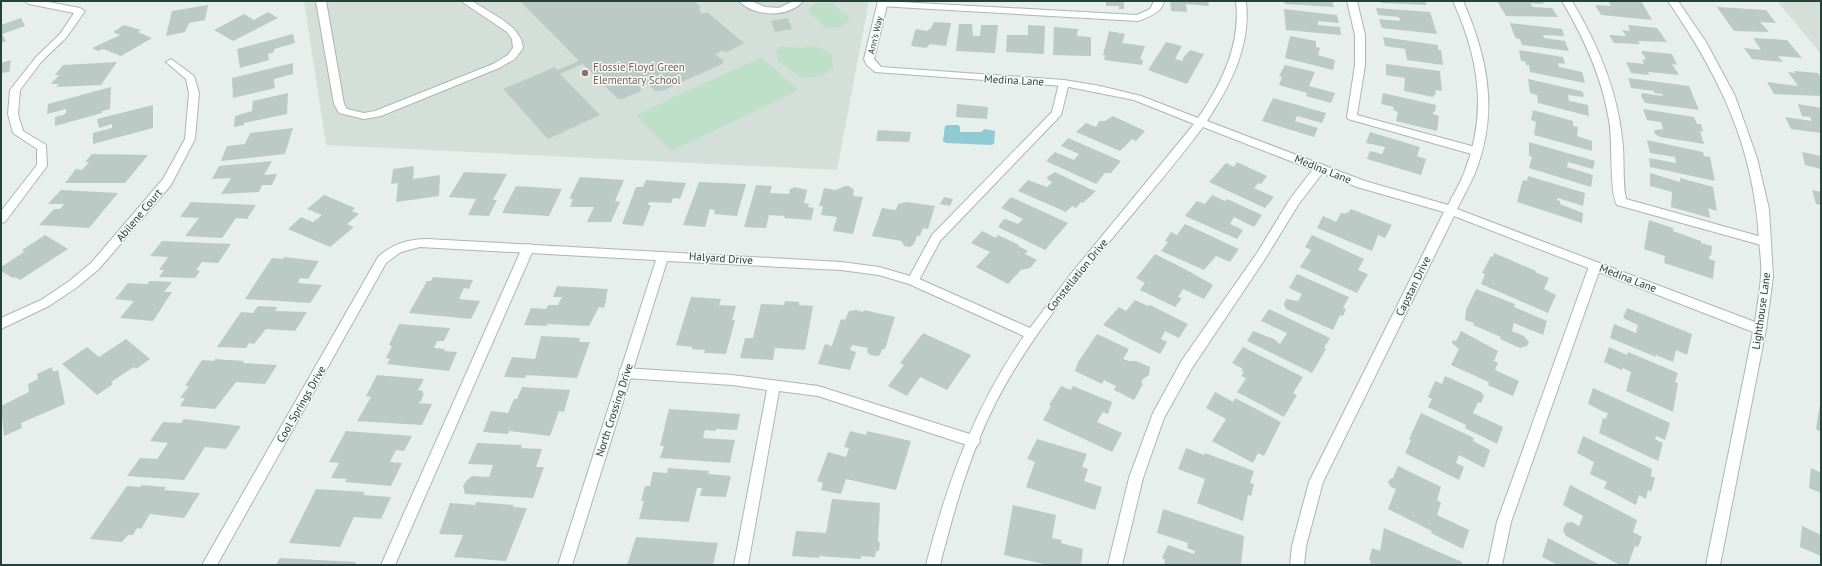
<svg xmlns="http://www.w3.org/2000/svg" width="1822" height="566" viewBox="0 0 1822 566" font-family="'PT Sans',sans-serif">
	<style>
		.built { fill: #d4dfda }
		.green { fill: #bfe0c8 }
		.water { fill: #8ec9d4 }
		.building { fill: #bbcac4 }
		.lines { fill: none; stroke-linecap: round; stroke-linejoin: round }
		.service-casing { stroke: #a8b8b2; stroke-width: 2 }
		.minor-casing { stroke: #a8b8b2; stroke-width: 2 }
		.service { fill: #fff; fill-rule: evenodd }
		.minor { fill: #fff; fill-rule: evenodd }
		.education-dot { fill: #8d6e63; stroke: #f7fbf9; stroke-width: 1.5 }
		.labels { text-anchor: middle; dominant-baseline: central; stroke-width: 3; stroke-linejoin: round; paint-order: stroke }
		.far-street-label { font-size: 9px; fill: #24423a; stroke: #f7fbf9 }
		.education-label { font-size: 11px; fill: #785e54; stroke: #f7fbf9; text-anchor: start }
		.street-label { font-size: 11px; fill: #24423a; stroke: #f7fbf9 }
	</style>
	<rect width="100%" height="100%" fill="#e6efeb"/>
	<!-- built -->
	<g class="built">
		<polygon points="304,1 869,1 837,170 326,145"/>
		<polygon points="1777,1 1821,1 1821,54"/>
	</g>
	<!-- green -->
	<g class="green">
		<polygon points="815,3 832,3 850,18 842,27 826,28 807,11"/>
		<path d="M782,46l15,2 19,-2 15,8 3,13c-5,7 -24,12 -32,11l-24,-17 -2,-10z"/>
		<polygon points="761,57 799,90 672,151 636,115"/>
	</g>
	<!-- water -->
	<polygon class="water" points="948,125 958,125 960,127 960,132 981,132 985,129 995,131 994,144 991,145 946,143 943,141 945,126"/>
	<!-- building -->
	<g class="building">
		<polygon points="520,1 694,1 701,7 699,10 703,14 707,12 744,43 727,52 721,51 715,54 724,61 722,64 662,91 655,91 648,84 641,87 641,91 622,99 618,99 583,64 560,74 600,115 548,139 503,89 555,67 557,70 579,61"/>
		<polygon points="1106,1 1124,1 1124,9 1119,9 1119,6 1106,6"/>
		<polygon points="1170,1 1208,1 1209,6 1186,4 1187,12 1171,11"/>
		<polygon points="1284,1 1332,1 1334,7 1285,4"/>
		<polygon points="1381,1 1425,1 1427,5 1381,3"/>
		<polygon points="1497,1 1542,1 1544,4 1530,3 1533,7 1552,8 1558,17 1506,16"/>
		<polygon points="1608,1 1641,1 1652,20 1601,15 1595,5 1611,6"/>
		<polygon points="208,5 205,20 189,23 185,32 166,36 172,11"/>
		<polygon points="1717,7 1766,10 1776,23 1760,22 1769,32 1734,31"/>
		<polygon points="1376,8 1430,12 1437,34 1382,28 1379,19 1400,21 1399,17 1378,15"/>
		<polygon points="1284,9 1337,15 1339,23 1318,21 1318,25 1340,27 1341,35 1286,30"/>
		<polygon points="268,12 278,18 233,41 214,30 244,14 254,20"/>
		<polygon points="21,18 25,26 2,34 6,41 1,43 1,25"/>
		<polygon points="788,18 792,29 775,32 771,21"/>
		<polygon points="934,22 951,23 946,46 930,44 926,48 911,46 915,31 916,29 927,31 931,28"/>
		<polygon points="1510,23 1562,29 1564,36 1543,35 1544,38 1565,41 1569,51 1522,45 1520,39 1517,39 1514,35"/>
		<polygon points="959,24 972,24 973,36 980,36 981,25 998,25 995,53 956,51"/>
		<polygon points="124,25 141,30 138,32 152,38 121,56 103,49 98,51 92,48 120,35 113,32"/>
		<polygon points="1028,25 1045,26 1044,54 1006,52 1007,35 1028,35"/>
		<polygon points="1628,25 1657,28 1667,42 1638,41 1640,44 1614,43 1609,35 1626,36 1622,30 1630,31"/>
		<polygon points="1054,27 1078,29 1077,36 1091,37 1091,56 1053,55"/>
		<polygon points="1109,31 1125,34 1122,43 1145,46 1140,59 1143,60 1142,65 1104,60 1105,55 1103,55"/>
		<polygon points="293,34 295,43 274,49 274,52 268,54 269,60 240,68 237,49"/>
		<polygon points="1290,36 1316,41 1316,47 1320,48 1318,55 1335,60 1333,70 1285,58"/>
		<polygon points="1383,37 1438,45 1438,50 1441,50 1443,65 1407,60 1405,49 1385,46"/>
		<polygon points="1753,38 1787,40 1802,58 1778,56 1783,62 1752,59 1744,48 1761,50"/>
		<polygon points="1166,42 1182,46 1175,59 1183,61 1183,58 1190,50 1204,54 1187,84 1148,70"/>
		<polygon points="1519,50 1563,57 1565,64 1558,63 1559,67 1582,72 1585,83 1530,72 1529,65 1526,65 1525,61 1521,61"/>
		<polygon points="1643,51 1672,54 1677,65 1672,64 1679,75 1648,72 1649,75 1631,73 1626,62 1644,64 1642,60 1646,59 1641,52"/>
		<polygon points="11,60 9,72 1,73 1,63"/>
		<polygon points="117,62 101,85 56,87 59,84 51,84 59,75 55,75 63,65"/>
		<polygon points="293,63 293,74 274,79 275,88 233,98 232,78"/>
		<polygon points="1386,64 1440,71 1442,91 1435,90 1436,93 1433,97 1404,91 1405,78 1386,75"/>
		<polygon points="1285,65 1315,72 1309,86 1335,93 1331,103 1306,96 1307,93 1279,85 1282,77 1279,76"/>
		<polygon points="1794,71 1818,73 1821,78 1821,93 1820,93 1821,96 1774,94 1767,82 1798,86 1788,72 1795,73"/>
		<polygon points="1628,78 1689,86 1699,110 1645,103 1641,96 1642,93 1663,96 1662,94 1654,93 1654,91 1631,88"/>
		<polygon points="1528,79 1581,91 1584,94 1583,97 1568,95 1569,101 1588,105 1589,116 1538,103 1537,95 1530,93"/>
		<polygon points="111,87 110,109 102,111 102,113 55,126 55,117 63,115 66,113 66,109 47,114 48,104"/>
		<polygon points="288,93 287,114 244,123 244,125 234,127 235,116 252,111 253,101"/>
		<polygon points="1383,93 1436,105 1435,112 1433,112 1433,114 1439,116 1437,131 1396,121 1398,112 1393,110 1394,107 1381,104"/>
		<polygon points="1273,98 1326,113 1322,123 1297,116 1295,121 1318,128 1314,137 1262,121"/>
		<polygon points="957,104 988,107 987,119 956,117"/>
		<polygon points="1798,104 1821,108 1821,133 1791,129 1785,117 1812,121 1810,117 1802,116"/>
		<polygon points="153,105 153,128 93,144 93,133 112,128 112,124 99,128 97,119"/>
		<polygon points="1643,109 1694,117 1697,124 1701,124 1703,132 1700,131 1704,144 1660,137 1655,134 1654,130 1663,129 1661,122 1647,120"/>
		<polygon points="1533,110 1573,121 1573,126 1578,127 1577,136 1592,141 1592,151 1534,135 1536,122 1531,120"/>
		<polygon points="1113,116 1145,131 1136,141 1132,139 1120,151 1076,132 1086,123 1096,127 1099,121 1105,121"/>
		<polygon points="293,128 285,154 221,161 227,146 245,144 250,133"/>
		<polygon points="878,130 911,132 909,142 876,141"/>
		<polygon points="1370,132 1420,147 1417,156 1426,159 1421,175 1367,159 1370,151 1382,154 1385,147 1366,143"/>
		<polygon points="1068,138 1121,161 1111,173 1105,173 1096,184 1046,161 1055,152 1074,160 1079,154 1061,146"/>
		<polygon points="1647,140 1703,152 1704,156 1710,157 1715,181 1650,167 1649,158 1676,163 1675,157 1650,153"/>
		<polygon points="1529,142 1595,161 1593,169 1568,162 1567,167 1593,175 1591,187 1529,168 1532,157 1529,156"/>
		<polygon points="1802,152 1821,156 1821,169 1805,165"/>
		<polygon points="92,154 148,155 125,183 65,183 76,169 82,170 89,162 85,162"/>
		<polygon points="272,161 264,175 277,174 272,185 262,185 259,192 221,194 231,178 212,179 219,166"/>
		<polygon points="1237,162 1267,176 1261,184 1258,183 1254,188 1274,197 1265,208 1209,182 1226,163 1234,167"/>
		<polygon points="414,166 413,179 440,175 439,196 396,202 398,183 391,184 393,169"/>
		<polygon points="464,172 507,174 493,200 497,200 489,216 468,215 476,199 449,197"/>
		<polygon points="1055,172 1090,189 1096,191 1083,203 1081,202 1076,208 1072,206 1066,212 1018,191 1028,180 1047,187 1052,182 1048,180 1047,177"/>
		<polygon points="1650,173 1680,182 1680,178 1713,187 1717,211 1707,208 1709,210 1710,218 1671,207 1672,192 1650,186"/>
		<polygon points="1528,176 1585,193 1583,206 1558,198 1557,200 1560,201 1560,204 1583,213 1582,223 1517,202 1521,186 1523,180 1527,181"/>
		<polygon points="580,177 624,180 615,201 620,202 611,222 587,222 594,207 570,207 573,199 569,199"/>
		<polygon points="646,180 686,183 680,199 673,198 671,203 649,202 648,205 651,205 643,226 622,224 636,187 643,187"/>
		<polygon points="699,182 746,184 737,216 714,214 715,210 710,209 705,227 683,225"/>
		<polygon points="756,185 772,186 770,193 789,194 790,189 795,187 807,190 804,203 809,204 808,207 814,208 811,220 784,218 785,216 769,215 766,228 744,227"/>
		<polygon points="516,186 562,189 549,216 502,213"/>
		<polygon points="845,186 849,186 854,190 853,196 863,197 853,234 833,231 837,217 821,215 823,206 819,206 824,188 836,190"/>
		<polygon points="61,190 118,193 89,228 39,225 54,209 60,209 64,204 48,204"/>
		<polygon points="1812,190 1821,192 1821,205 1816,204"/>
		<polygon points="324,195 355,208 352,211 359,214 347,224 354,227 330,247 288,229 301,217 313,222 322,215 307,209"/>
		<polygon points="1212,195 1225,201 1227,199 1262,215 1254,227 1234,217 1230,224 1243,230 1237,239 1185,216 1197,201 1205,204"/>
		<polygon points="944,197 953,199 950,206 940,204"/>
		<polygon points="1011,197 1068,223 1045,250 998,227 1003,220 1006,219 1018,224 1023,219 1001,208"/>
		<polygon points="191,202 256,205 247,219 236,218 222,238 185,236 199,218 180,217"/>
		<polygon points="907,202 935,206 928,229 923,228 920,236 917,236 914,244 910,247 904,246 902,241 872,236 882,208 896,210 898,204"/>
		<polygon points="1351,209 1392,225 1385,238 1378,235 1372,251 1317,228 1323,216 1336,222 1341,213 1345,214 1346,212 1348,213"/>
		<polygon points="1649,220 1673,228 1673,231 1701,241 1701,243 1712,246 1711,256 1709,255 1709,259 1715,261 1713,279 1664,263 1665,256 1644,249"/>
		<polygon points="1185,224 1239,249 1230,262 1216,256 1204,270 1161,251 1168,242 1165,241 1171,232 1177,235"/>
		<polygon points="982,231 996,238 998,235 1019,245 1018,246 1028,251 1025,254 1037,260 1030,268 1021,270 1008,284 976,267 990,252 971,243"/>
		<polygon points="45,235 68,249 20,280 15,277 13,278 1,271 1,267 24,252 22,250"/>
		<polygon points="1312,235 1364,259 1358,270 1368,274 1357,293 1300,267 1311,250 1305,247"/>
		<polygon points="162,241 231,244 218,263 202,262 196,270 200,271 195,278 190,278 159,277 164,270 159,270 168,257 150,256"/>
		<polygon points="1494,253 1536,271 1535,272 1549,278 1544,289 1556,295 1548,313 1481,284 1485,274 1482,273 1491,256 1493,257"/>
		<polygon points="1155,254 1185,269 1213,285 1204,299 1183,289 1178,297 1182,298 1175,307 1140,290 1145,283 1136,278"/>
		<polygon points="284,257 319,261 308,279 300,278 298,283 322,285 310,303 245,299 272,258 283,259"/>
		<polygon points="1297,274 1349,297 1343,308 1346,309 1343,316 1340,315 1333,330 1286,309 1284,304 1286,299 1298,301 1302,294 1289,288"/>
		<polygon points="433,277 473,280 469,289 464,288 459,299 480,301 471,319 409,313 427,281 431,281"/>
		<polygon points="150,281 172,282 164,292 172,292 153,321 120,318 134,301 115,299 128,283 147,284"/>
		<polygon points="557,286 608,289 606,297 607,297 604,308 599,307 589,326 547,324 547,326 524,325 531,308 546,309 548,305 558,305 562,297 553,297"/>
		<polygon points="1476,289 1515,304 1514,307 1547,321 1543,335 1514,323 1512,331 1524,336 1529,342 1527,346 1520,348 1500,339 1501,337 1473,325 1474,323 1465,320 1466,310"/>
		<polygon points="691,297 721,299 719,305 736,306 732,320 735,320 726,354 704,353 705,350 692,349 692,347 676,345"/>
		<polygon points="1135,300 1148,306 1150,305 1188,324 1179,338 1165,331 1161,339 1167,342 1160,354 1103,325 1119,307 1126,311"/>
		<polygon points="785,301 799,302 799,305 813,306 805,350 775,348 773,360 740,358 745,338 753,338 761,304 784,305"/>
		<polygon points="258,306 277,307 275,311 307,312 295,331 266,329 254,344 249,343 246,348 217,347 241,312 253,313"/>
		<polygon points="1627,308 1692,334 1687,355 1676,350 1673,362 1656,355 1656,357 1610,338 1614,324 1636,333 1638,325 1623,318"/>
		<polygon points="1269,309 1330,338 1324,348 1326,349 1312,373 1247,341 1253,331 1274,339 1280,344 1287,333 1261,321"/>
		<polygon points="856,310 863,312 864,310 895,317 885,349 882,349 880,355 876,356 870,355 867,352 868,348 852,345 850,350 856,352 850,370 818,364 825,344 832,346 841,319 845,320 849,311"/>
		<polygon points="399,324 450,328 444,341 437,341 434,348 445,349 444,351 457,352 449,371 387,364 390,359 386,358 392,346 389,345"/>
		<polygon points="1461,331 1498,351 1494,361 1498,363 1495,370 1519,381 1513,396 1488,385 1489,382 1451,365 1459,349 1452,343 1453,340 1456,341"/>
		<polygon points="923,333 971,355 947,390 920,377 907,396 888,386 904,365 900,363"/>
		<polygon points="1097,334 1129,349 1123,359 1129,361 1136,361 1150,367 1149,375 1143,379 1141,383 1143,384 1134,400 1114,390 1116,386 1104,380 1102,384 1075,371 1078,362"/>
		<polygon points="541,336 580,338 579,342 590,342 577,378 526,375 525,378 504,377 512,357 535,359"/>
		<polygon points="126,339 150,359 136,369 134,367 111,382 113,384 97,395 62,364 87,347 99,357"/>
		<polygon points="1243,347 1303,377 1293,393 1297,395 1291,405 1280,399 1291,405 1284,417 1237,392 1246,378 1241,376 1244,372 1241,371 1243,369 1232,363"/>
		<polygon points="1609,347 1627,355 1628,352 1678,373 1675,382 1678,383 1673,412 1626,391 1631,372 1623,368 1622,370 1604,362"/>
		<polygon points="215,359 244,361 243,363 277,365 265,384 236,382 215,409 180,406 185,398 180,398 189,386 185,386 202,360 214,361"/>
		<polygon points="52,367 53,372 58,370 65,404 21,423 22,428 4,436 1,406 29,392 28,384 38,379 37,374"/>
		<polygon points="377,375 424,379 418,390 423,391 422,393 424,393 421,401 418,403 432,404 422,425 357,421 371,397 366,396"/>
		<polygon points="1445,376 1481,392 1484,396 1481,403 1478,402 1473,413 1503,427 1497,444 1465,428 1466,425 1428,407 1432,399 1428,397 1435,381 1442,384"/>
		<polygon points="1061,386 1071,390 1073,386 1112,402 1108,414 1103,412 1097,422 1122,433 1112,452 1043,420 1051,406 1049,405"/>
		<polygon points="522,387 570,390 564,412 559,411 550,436 509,431 508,434 483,432 491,411 508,413 514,399 517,399"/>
		<polygon points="1593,388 1670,423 1665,440 1656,436 1655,439 1663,443 1658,461 1599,433 1603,418 1606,419 1608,412 1606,413 1588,404"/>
		<polygon points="1215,392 1233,402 1235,398 1281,422 1264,456 1258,453 1253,463 1212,441 1226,419 1206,408"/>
		<polygon points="1820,404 1821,405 1821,432 1816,429"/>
		<polygon points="669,409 740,414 737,430 716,429 715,431 705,430 703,438 735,440 730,463 660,458 664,446 660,446"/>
		<polygon points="1421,413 1474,438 1473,441 1490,450 1484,468 1459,455 1456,463 1464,467 1459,480 1405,453 1411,440 1409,439"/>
		<polygon points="184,419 241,426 226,449 205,447 184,480 127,476 140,458 157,459 168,443 150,441 163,422 181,423"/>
		<polygon points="346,431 412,436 404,451 396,450 390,462 402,463 391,486 345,482 347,479 331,478 339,463 329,462"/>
		<polygon points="850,431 866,435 867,431 911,441 896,490 846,479 841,494 821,490 823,483 817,481 828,452 846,457 849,448 844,447"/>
		<polygon points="1583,436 1652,469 1651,476 1655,478 1651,492 1648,490 1646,499 1639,495 1636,505 1604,488 1607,482 1590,474 1594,462 1577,453"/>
		<polygon points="1037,439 1087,454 1082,467 1088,469 1084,481 1102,487 1095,510 1026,487 1035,462 1027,459"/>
		<polygon points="477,443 522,445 521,448 542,449 536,467 544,467 533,498 465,494 463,486 466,481 472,476 489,477 493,465 468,464"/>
		<polygon points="1186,448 1204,455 1205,453 1254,471 1250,483 1254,484 1251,496 1248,495 1243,521 1197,503 1205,479 1178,469"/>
		<polygon points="1398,466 1441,487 1437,500 1441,503 1437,515 1469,530 1463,549 1431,533 1432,531 1388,509 1396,489 1391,487 1388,482 1390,479 1393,478"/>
		<polygon points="668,468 709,471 708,474 731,476 726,497 700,496 702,488 697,488 689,522 639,519 644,501 641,501 645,486 650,486 653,472 667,473"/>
		<polygon points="1811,468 1821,473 1821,493 1809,488"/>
		<polygon points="142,485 166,487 164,490 200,493 184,518 150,514 141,529 137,528 133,535 128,535 122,542 90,539 127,486 140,487"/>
		<polygon points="1570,485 1637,520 1633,532 1642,537 1638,547 1635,546 1628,565 1620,565 1566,536 1563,530 1566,523 1572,522 1579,526 1583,516 1563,505"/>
		<polygon points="316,489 365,492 363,495 391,497 381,519 354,517 340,547 289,543"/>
		<polygon points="832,499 880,503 878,542 880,542 879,551 876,551 875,557 861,556 861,559 819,556 819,558 792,556 796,531 826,533"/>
		<polygon points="476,502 514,505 513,507 527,508 506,561 454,557 463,535 439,534 450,503 475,505"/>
		<polygon points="1013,505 1056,515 1052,538 1062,540 1061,543 1083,549 1081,565 1048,565 1004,555"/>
		<polygon points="1163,509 1244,536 1241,565 1164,565 1165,560 1162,558 1168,545 1194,554 1195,551 1187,548 1188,543 1157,533"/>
		<polygon points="1802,526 1821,535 1821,556 1800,547"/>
		<polygon points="1384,528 1462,562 1462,565 1370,565 1371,561 1369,560 1372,548 1380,551"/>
		<polygon points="636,537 718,543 713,565 627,565"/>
		<polygon points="1548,538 1600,565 1558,565 1542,557"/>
		<polygon points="280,558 356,562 355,565 276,565"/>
	</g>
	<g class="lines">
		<defs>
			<g id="service">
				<polygon points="24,1 43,1 80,8 85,11 66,38 42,61 20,90 18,114 23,131 46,145 47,166 5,222 1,223 1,211 37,165 37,149 13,133 8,114 10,90 36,57 60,34 74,13 29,4"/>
				<polygon points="316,1 326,1 344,104 347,109 364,113 375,111 493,64 508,55 513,48 512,39 507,32 461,1 472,1 503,20 514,29 521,39 523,48 515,59 499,68 381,116 364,119 339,113 334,104"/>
				<path d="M739,1h12l14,6 14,1 14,-7h10c-14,17 -49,16 -64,0z"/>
				<path d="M882,1l255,14 13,-6 4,-8h10c-1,11 -17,17 -26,20l-259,-15v-4z"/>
				<polygon points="1347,1 1357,1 1365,35 1365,65 1357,115 1479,148 1480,151 1479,154 1475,155 1348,119 1347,117 1355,65 1355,35"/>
				<path d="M1562,1h10c25,42 45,88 50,137 3,21 0,41 4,61l143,40 2,3 -2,3 -4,1 -148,-41c-8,-14 -4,-65 -8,-85 -7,-43 -25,-82 -47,-119z"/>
				<polygon points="1064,80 1069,83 1061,115 940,241 917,284 909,284 907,281 932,235 1052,112 1059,83"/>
				<polygon points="1320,164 1324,165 1325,168 1324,171 1298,205 1265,259 1192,368 1164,418 1143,478 1122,565 1108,565 1129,478 1153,413 1182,360 1257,253 1290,199 1316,165"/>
				<polygon points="528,244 532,245 534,248 395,565 381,565 522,248 524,245"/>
				<polygon points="1595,262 1599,263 1601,266 1511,522 1502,565 1488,565 1497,522 1589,266 1591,263"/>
				<polygon points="625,368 732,375 818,386 973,435 978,437 980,441 978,445 973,447 818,396 779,391 748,565 734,565 767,390 732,385 625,378 620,377 619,373 620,369"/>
			</g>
			<g id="minor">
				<path d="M878,1h10l-14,58 7,8 183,13 36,6 41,10 57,22c24,-35 43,-74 38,-117h10c5,44 -15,84 -39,120l158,60 83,24c5,-10 12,-21 16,-32 24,-60 15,-115 -11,-172h10c25,57 36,112 12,172 -5,12 -12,24 -18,36l298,113c2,-15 5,-30 6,-46 1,-11 -1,-24 -2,-36 -5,-93 -39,-163 -91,-239h10l28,41 29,54 22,62 12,51 4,67 -7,53 -46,236h-14l47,-233 -299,-116 -131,266 -17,64 -2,19h-14l2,-19 17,-64 135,-270 -87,-25 -154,-60c-68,91 -154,173 -207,275 -26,51 -42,108 -56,163h-14c21,-82 49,-159 98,-229l-115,-52 -30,-9 -38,-5 -174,-9 -95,304h-14l98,-305 -236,-13 -19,5 -15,11 -169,302h-15l176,-308c14,-13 30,-18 49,-18l414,23 38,5 38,11 113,50 40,-53 124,-151 -60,-24 -70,-14 -189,-14 -8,-7 -3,-6z"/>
				<polygon points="171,59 194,76 199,93 195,139 171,185 99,269 76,288 49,306 1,329 1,318 41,300 68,282 91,263 163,179 185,139 189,93 186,79 166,62"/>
			</g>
		</defs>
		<!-- service casing -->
		<use href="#service" class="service-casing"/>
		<!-- minor casing -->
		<use href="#minor" class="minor-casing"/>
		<!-- service -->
		<use href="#service" class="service"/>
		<!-- minor -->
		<use href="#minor" class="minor"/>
	</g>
	<!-- markers -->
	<circle class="education-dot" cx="585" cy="73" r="4"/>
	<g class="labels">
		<!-- far-street labels -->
		<g class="far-street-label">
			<text transform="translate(875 35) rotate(-77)">Ann's Way</text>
		</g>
		<!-- education labels -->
		<g class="education-label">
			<text x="593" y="67">Flossie Floyd Green<tspan x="593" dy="13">Elementary School</tspan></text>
		</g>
		<!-- street labels -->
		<g class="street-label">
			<text transform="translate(1014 80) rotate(3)">Medina Lane</text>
			<text transform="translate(1323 169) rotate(22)">Medina Lane</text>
			<text transform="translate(139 215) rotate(-50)">Abilene Court</text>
			<text transform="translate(721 258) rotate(4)">Halyard Drive</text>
			<text transform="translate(1077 275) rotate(-51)">Constellation Drive</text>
			<text transform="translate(1628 278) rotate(21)">Medina Lane</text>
			<text transform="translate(1413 286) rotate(-64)">Capstan Drive</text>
			<text transform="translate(1761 311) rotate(-82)">Lighthouse Lane</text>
			<text transform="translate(301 404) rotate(-60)">Cool Springs Drive</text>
			<text transform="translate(614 410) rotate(-72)">North Crossing Drive</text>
		</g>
	</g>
	<!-- border -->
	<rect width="1822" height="566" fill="none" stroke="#24423a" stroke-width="4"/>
</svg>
